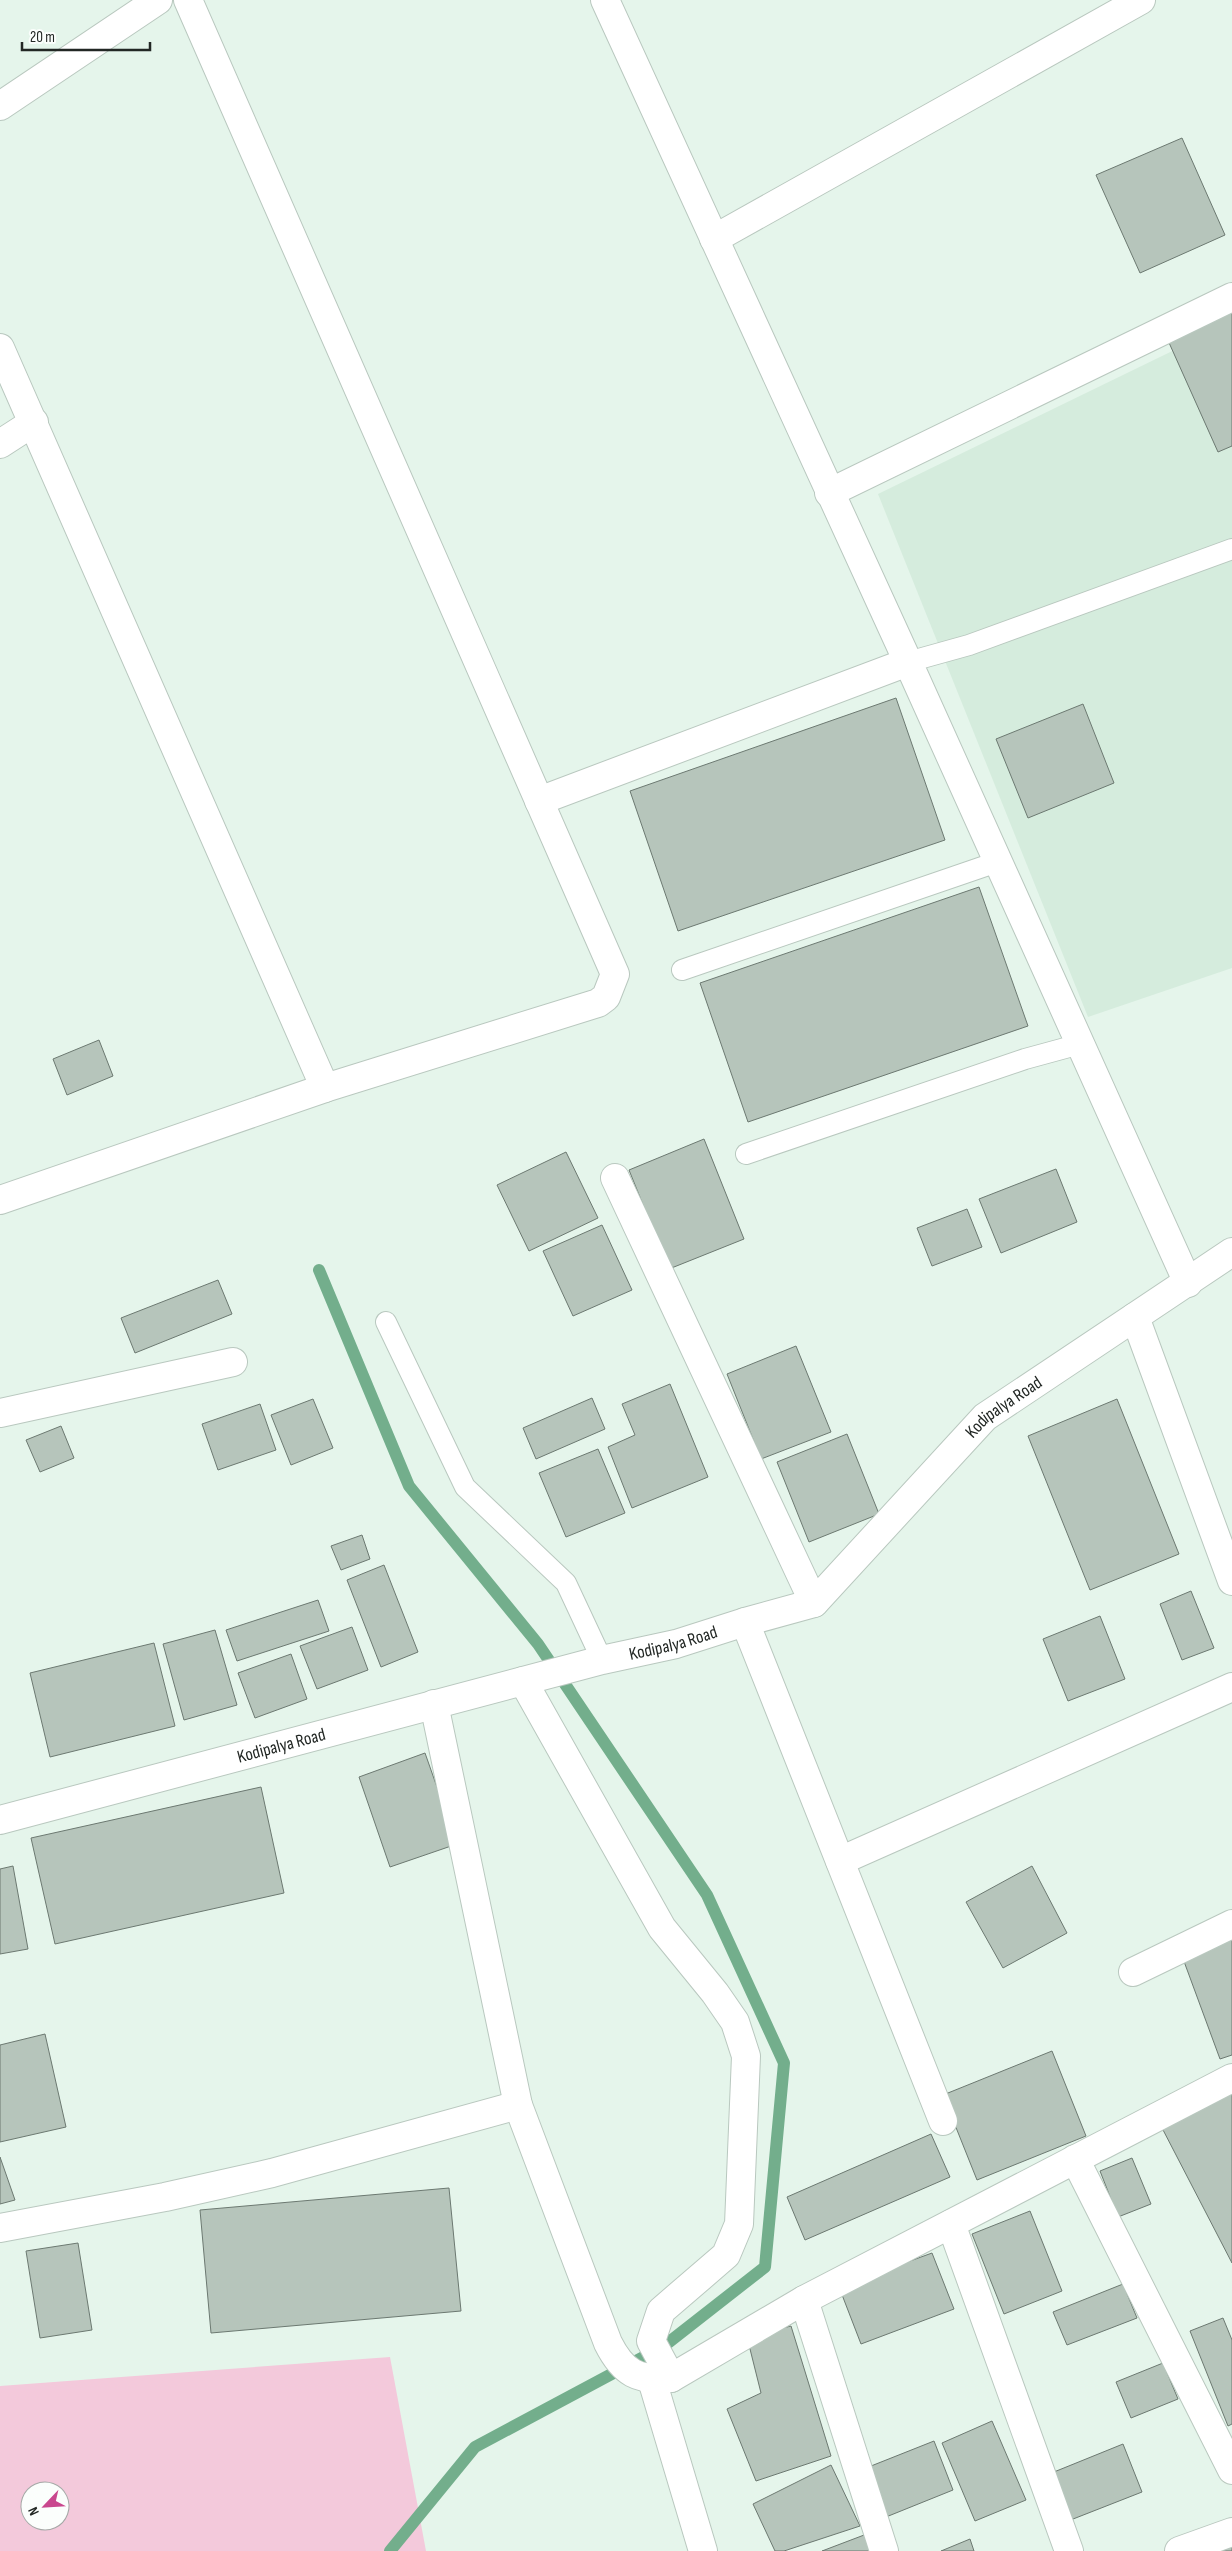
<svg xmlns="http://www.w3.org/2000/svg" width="1232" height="2551" viewBox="0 0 1232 2551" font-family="'Sofia Sans Condensed',sans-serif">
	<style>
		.built { fill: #d5ecdd }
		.green { fill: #f3c9db; fill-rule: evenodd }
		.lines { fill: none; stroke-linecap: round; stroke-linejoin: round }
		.stream { stroke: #73ae8c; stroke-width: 12 }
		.building { fill: #b6c5bb; stroke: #6c7971 }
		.lane-casing { stroke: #b9c8bf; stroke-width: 22 }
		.street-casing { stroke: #b9c8bf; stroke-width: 30 }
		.secondary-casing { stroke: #b9c8bf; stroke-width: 30 }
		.lane { stroke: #fff; stroke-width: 20 }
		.street { stroke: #fff; stroke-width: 28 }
		.secondary { stroke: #fff; stroke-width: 28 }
		.labels { text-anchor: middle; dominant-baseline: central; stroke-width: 5; stroke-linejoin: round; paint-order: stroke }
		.street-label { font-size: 18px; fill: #222724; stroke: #fbfefc }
	</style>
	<rect width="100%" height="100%" fill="#e5f5eb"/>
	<!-- built -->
	<polygon class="built" points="1232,322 1232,968 1088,1017 878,494"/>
	<!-- green -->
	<path class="green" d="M390,2357l36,194h-426v-165zM30,2491h30v30h-30z"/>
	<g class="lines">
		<!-- stream -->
		<polyline class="stream" points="319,1270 409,1486 538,1644 707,1895 784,2063 765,2267 664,2346 475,2447 390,2551"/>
	</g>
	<!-- building -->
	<g class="building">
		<polygon points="1182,138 1225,235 1140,273 1096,175"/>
		<polygon points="1232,306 1232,446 1218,452 1166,336"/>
		<polygon points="896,698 945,840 678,931 630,791"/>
		<polygon points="1083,704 1114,783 1028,818 996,739"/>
		<polygon points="979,887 1028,1026 748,1122 700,983"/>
		<polygon points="99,1040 113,1076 67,1095 53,1059"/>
		<polygon points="704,1139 744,1239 669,1269 629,1170"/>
		<polygon points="566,1152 598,1218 529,1251 497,1185"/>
		<polygon points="1056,1169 1077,1222 1001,1253 979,1199"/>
		<polygon points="967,1209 982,1247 932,1266 917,1228"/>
		<polygon points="602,1225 632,1290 573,1316 543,1251"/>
		<polygon points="218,1280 232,1314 135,1353 121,1318"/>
		<polygon points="796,1346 831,1432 761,1459 727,1374"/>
		<polygon points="670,1384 708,1477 632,1508 608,1447 635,1435 622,1404"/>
		<polygon points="592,1398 605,1429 536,1459 523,1428"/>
		<polygon points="313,1399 333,1448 291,1465 271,1415"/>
		<polygon points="1117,1399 1179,1554 1090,1590 1028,1436"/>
		<polygon points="260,1404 276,1450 218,1470 202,1424"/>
		<polygon points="61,1426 74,1458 40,1472 26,1440"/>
		<polygon points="847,1434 879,1514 809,1542 777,1462"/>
		<polygon points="598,1449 625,1513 566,1537 539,1473"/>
		<polygon points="362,1535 370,1559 341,1570 331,1546"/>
		<polygon points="384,1565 418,1652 381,1667 347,1580"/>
		<polygon points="1191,1591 1214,1648 1182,1660 1160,1604"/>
		<polygon points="318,1600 329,1631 237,1661 226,1630"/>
		<polygon points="1100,1616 1125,1679 1068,1701 1043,1639"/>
		<polygon points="352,1627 368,1670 317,1689 300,1646"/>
		<polygon points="215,1630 237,1705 184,1720 163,1644"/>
		<polygon points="154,1643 175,1726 50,1757 30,1673"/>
		<polygon points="291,1654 307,1699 255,1718 238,1673"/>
		<polygon points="425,1753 457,1844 390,1867 359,1777"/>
		<polygon points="261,1787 284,1893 55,1944 31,1838"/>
		<polygon points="13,1866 28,1949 0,1954 0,1869"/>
		<polygon points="1032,1866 1067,1933 1003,1968 966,1902"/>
		<polygon points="1232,1938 1232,2055 1220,2059 1182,1956"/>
		<polygon points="45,2034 66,2127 0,2142 0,2045"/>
		<polygon points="1052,2051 1086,2136 977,2180 943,2095"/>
		<polygon points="1232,2089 1232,2263 1161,2126"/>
		<polygon points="931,2134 950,2177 805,2240 787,2197"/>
		<polygon points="0,2157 15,2200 0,2204"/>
		<polygon points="1132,2158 1151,2204 1118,2217 1100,2171"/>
		<polygon points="449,2188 461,2311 211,2333 200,2210"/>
		<polygon points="1030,2211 1062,2291 1004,2314 972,2234"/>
		<polygon points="78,2243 92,2330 40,2338 26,2251"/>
		<polygon points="932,2253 954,2309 861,2344 839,2287"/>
		<polygon points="1123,2284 1137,2318 1067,2345 1053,2312"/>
		<polygon points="1223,2318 1232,2340 1232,2424 1228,2426 1190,2331"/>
		<polygon points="791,2326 831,2456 756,2481 727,2409 761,2393 747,2337"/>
		<polygon points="1163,2363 1178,2399 1131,2418 1116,2382"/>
		<polygon points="992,2421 1026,2500 975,2521 942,2443"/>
		<polygon points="934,2441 953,2490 886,2517 866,2468"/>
		<polygon points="1123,2444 1142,2492 1068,2521 1049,2474"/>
		<polygon points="831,2465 860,2526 784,2551 775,2551 753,2504"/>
		<polygon points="872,2532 879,2551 822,2551"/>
		<polygon points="970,2539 974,2551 941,2551"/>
		<polygon points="1232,2544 1232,2551 1213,2551"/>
	</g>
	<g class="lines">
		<defs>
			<g id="lane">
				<polyline points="908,662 969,645 1232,549"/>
				<polyline points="682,970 997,862"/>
				<polyline points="746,1154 1025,1059 1080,1044"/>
				<polyline points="386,1322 465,1487 566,1583 602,1660"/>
			</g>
			<g id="street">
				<polyline points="605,0 908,662 1188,1283"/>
				<polyline points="0,106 158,0"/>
				<polyline points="714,239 1141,0"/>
				<polyline points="0,348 325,1088"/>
				<polyline points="0,444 34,422"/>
				<polyline points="829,493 1232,297"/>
				<polyline points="539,801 908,662"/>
				<polyline points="615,1178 814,1603"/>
				<polyline points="0,1200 325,1088 598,1003 606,997 615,974 188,0"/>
				<polyline points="1135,1317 1232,1581"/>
				<polyline points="0,1413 233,1362"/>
				<polyline points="745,1622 943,2121"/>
				<polyline points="523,1681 662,1928 715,1993 735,2022 746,2056 739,2224 726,2255 661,2311 651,2341 671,2378"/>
				<path d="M434,1704l84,401 90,238c15,30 30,38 63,35l133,-78 428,-222"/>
				<polyline points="840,1861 1232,1687"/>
				<polyline points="1133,1972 1232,1924"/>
				<polyline points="1075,2159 1232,2470"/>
				<polyline points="951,2224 1069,2551"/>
				<polyline points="0,2228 165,2197 272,2173 518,2105"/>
				<polyline points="804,2300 884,2551"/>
				<polyline points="652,2380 703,2551"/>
				<polyline points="1179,2551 1232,2532"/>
			</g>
			<g id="secondary">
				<path id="s1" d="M0,1820l602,-160 74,-16 69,-22 69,-19 171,-186 247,-165"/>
			</g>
		</defs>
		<!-- lane casing -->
		<use href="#lane" class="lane-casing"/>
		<!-- street casing -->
		<use href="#street" class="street-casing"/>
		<!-- secondary casing -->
		<use href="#secondary" class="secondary-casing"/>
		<!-- lane -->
		<use href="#lane" class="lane"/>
		<!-- street -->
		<use href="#street" class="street"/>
		<!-- secondary -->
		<use href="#secondary" class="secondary"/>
	</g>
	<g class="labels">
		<!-- street labels -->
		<g class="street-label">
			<text stroke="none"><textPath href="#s1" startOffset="1116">Kodipalya Road</textPath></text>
			<text stroke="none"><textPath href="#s1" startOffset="696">Kodipalya Road</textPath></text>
			<text stroke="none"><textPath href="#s1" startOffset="291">Kodipalya Road</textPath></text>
		</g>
	</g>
	<!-- north arrow -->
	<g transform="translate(45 2506) rotate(245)"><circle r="24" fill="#fbfefc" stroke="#a4a8a6"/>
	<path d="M0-4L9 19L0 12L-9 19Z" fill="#c9478e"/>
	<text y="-8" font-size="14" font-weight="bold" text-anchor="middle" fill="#222724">N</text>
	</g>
	<!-- scale -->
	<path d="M22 42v8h128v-8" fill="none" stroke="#222724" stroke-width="2.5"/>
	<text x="30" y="42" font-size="15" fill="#222724" stroke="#fbfefc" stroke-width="4" paint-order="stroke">20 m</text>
</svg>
